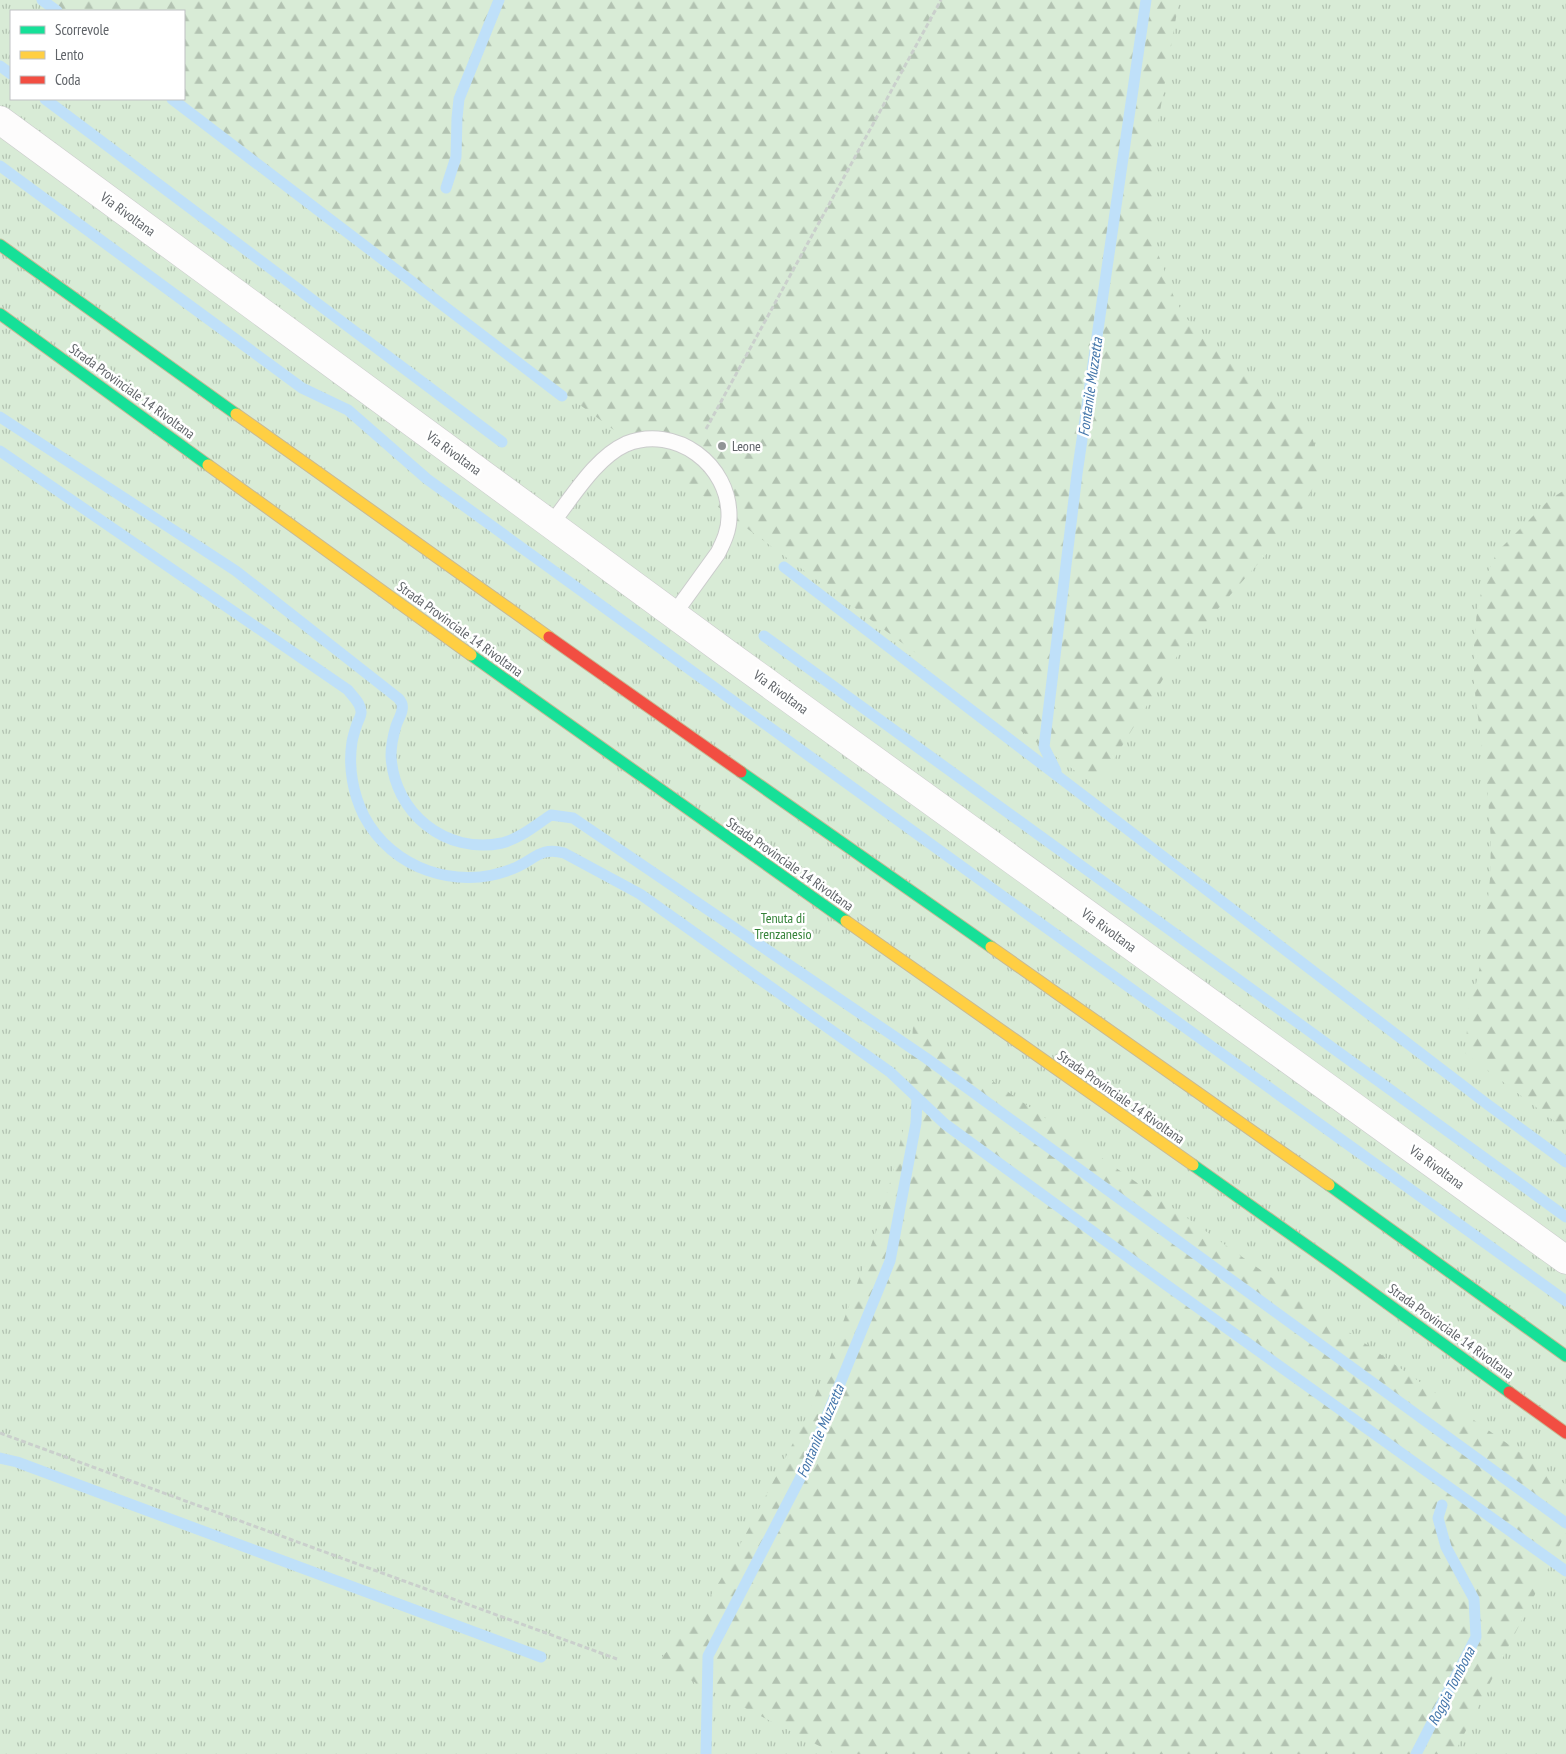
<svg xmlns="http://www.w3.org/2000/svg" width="1566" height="1754" viewBox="0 0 1566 1754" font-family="'PT Sans Narrow',sans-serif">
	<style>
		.grass { fill: url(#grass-tufts); fill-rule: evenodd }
		.forest { fill: url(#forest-firs) }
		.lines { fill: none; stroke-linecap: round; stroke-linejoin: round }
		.stream { stroke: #bfe0f9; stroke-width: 11 }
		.lane-casing { stroke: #cbcccc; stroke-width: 17 }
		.street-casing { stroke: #cbcccc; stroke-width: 29 }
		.fast-casing { stroke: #c8b996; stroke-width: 13 }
		.slow-casing { stroke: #c8b996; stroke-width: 13 }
		.jam-casing { stroke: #c8b996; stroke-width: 13 }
		.path { stroke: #cacfcc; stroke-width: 3; stroke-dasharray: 5 2.5; stroke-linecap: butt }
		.lane { stroke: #fdfcfc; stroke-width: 15 }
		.street { stroke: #fdfcfc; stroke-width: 28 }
		.fast { stroke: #16e098; stroke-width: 11 }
		.slow { stroke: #ffcf43; stroke-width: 11 }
		.jam { stroke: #f24e42; stroke-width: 11 }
		.poi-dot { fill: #919496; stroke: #fff; stroke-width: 2 }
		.labels { text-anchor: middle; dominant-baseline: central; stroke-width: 5; stroke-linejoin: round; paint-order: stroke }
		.street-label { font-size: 14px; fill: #5f6368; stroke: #fff }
		.poi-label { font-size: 14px; fill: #5f6368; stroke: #fff; text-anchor: start }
		.park-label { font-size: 14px; fill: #348238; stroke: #fff }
		.water-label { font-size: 15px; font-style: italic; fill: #4174aa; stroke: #fff }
	</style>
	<defs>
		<pattern id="grass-tufts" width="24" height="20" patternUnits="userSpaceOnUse" patternTransform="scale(1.25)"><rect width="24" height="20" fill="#d8ebd6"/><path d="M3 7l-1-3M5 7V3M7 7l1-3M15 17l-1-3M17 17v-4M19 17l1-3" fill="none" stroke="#b2c2b1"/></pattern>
		<pattern id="forest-firs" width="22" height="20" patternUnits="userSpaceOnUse" patternTransform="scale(1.25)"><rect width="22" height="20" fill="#d8ebd6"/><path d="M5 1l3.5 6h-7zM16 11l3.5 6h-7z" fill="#b2c2b1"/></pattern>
	</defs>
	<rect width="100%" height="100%" fill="#efeeea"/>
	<!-- grass -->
	<path class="grass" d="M0,0h1566v1754h-1566zM11,11h173v88h-173z"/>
	<!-- forest -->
	<g class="forest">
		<polygon points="33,0 1179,0 1157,129 1153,189 1154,224 1157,251 1175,300 1187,319 1221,352 1240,367 1288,410 1311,434 1319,459 1317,478 1308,499 1294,523 1179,653 1097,787 166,99 184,99 184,11 48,11"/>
		<polygon points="1566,489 1566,1130 1465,1053 1469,1006 1476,984 1482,957 1490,879 1491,841 1488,797 1474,685 1474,646 1477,610 1484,581 1497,552 1549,500"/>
		<polygon points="913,1025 1566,1485 1566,1533 1454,1754 835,1754 657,1663 700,1613 721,1579 748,1530 809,1412 831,1355 877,1229 894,1168 908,1109"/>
	</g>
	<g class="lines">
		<!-- stream -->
		<g class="stream">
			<polyline points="42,0 57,11"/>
			<polyline points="0,66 11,74"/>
			<polyline points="45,99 502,442"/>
			<polyline points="172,99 562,396"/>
			<polyline points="0,166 302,388 348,410 427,479 1030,916 1566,1301"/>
			<polyline points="446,188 456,157 457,118 459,99 499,0"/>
			<path d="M0,417l236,154 162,127c1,1 4,5 4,6 2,8 -4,15 -6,22 -3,10 -5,20 -5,30 3,57 55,99 111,87 19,-5 34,-18 49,-28l22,3 353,240 640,465"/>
			<path d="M0,451l348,239c5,7 14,14 13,23 0,3 -3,8 -4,11 -2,6 -4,12 -5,18 -4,25 1,52 12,74 28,53 93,75 148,53 22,-8 27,-23 52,-16l76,41 250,178 55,52 220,160 401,287"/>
			<polyline points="784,567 1487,1104 1566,1162"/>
			<polyline points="764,636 1566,1217"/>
			<polyline points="1056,771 1044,747 1077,474 1146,0"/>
			<polyline points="0,1458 17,1462 541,1657"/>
			<polyline points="706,1754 708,1656 806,1467 890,1261 916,1123 917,1098"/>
			<polyline points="1416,1754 1476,1637 1474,1599 1446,1547 1438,1518 1442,1505"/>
		</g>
		<defs>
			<path id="lane" d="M551,524c21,-26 44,-66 75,-80 50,-20 104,21 103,73 0,13 -5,24 -11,36l-44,61"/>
			<polyline id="street" points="0,120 729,655 1566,1260"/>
			<g id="fast">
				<polyline points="0,245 236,414"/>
				<polyline points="0,314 208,465"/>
				<polyline points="471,655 846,921"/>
				<polyline points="741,772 991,947"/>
				<polyline points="1193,1165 1337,1267 1509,1392"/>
				<polyline points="1329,1185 1566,1356"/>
			</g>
			<g id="slow">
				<polyline points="236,414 549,637"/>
				<polyline points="208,465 471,655"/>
				<polyline points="846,921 1193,1165"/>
				<polyline points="991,947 1329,1185"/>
			</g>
			<g id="jam">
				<polyline points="549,637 741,772"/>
				<polyline points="1509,1392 1566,1433"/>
			</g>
		</defs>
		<!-- lane casing -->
		<use href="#lane" class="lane-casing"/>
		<!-- street casing -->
		<use href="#street" class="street-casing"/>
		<!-- fast casing -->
		<use href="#fast" class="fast-casing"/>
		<!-- slow casing -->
		<use href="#slow" class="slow-casing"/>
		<!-- jam casing -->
		<use href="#jam" class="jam-casing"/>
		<!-- path -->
		<g class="path">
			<polyline points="706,429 941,0"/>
			<polyline points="0,1433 617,1659"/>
		</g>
		<!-- lane -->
		<use href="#lane" class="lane"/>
		<!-- street -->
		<use href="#street" class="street"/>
		<!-- fast -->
		<use href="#fast" class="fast"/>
		<!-- slow -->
		<use href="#slow" class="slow"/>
		<!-- jam -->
		<use href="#jam" class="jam"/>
	</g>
	<!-- markers -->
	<circle class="poi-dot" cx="722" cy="446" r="5"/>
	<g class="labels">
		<!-- street labels -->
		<g class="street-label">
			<text transform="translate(128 214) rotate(36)">Via Rivoltana</text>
			<text transform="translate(132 391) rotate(36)">Strada Provinciale 14 Rivoltana</text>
			<text transform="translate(454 453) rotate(36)">Via Rivoltana</text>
			<text transform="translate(460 629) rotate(36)">Strada Provinciale 14 Rivoltana</text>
			<text transform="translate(781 692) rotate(36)">Via Rivoltana</text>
			<text transform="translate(790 864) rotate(35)">Strada Provinciale 14 Rivoltana</text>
			<text transform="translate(1109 930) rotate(36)">Via Rivoltana</text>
			<text transform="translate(1121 1097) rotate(35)">Strada Provinciale 14 Rivoltana</text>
			<text transform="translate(1437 1167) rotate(36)">Via Rivoltana</text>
			<text transform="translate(1451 1331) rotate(36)">Strada Provinciale 14 Rivoltana</text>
		</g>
		<!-- poi labels -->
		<g class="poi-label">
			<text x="732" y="446">Leone</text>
		</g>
		<!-- park labels -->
		<g class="park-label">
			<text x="783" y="918">Tenuta di<tspan x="783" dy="16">Trenzanesio</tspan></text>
		</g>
		<!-- water labels -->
		<g class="water-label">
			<text transform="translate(1090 387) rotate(-82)">Fontanile Muzzetta</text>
			<text transform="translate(820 1431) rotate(-67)">Fontanile Muzzetta</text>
			<text transform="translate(1451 1686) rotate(-63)">Roggia Tombona</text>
		</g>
	</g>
	<!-- legend -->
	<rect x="10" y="10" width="175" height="90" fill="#ffffff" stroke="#bfc1c3"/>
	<rect x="20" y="26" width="25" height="8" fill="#16e098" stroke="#bfc1c3"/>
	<text x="55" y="35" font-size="15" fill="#5f6368">Scorrevole</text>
	<rect x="20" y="51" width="25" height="8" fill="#ffcf43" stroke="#bfc1c3"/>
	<text x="55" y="60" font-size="15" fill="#5f6368">Lento</text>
	<rect x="20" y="76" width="25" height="8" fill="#f24e42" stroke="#bfc1c3"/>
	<text x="55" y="85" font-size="15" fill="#5f6368">Coda</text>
</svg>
